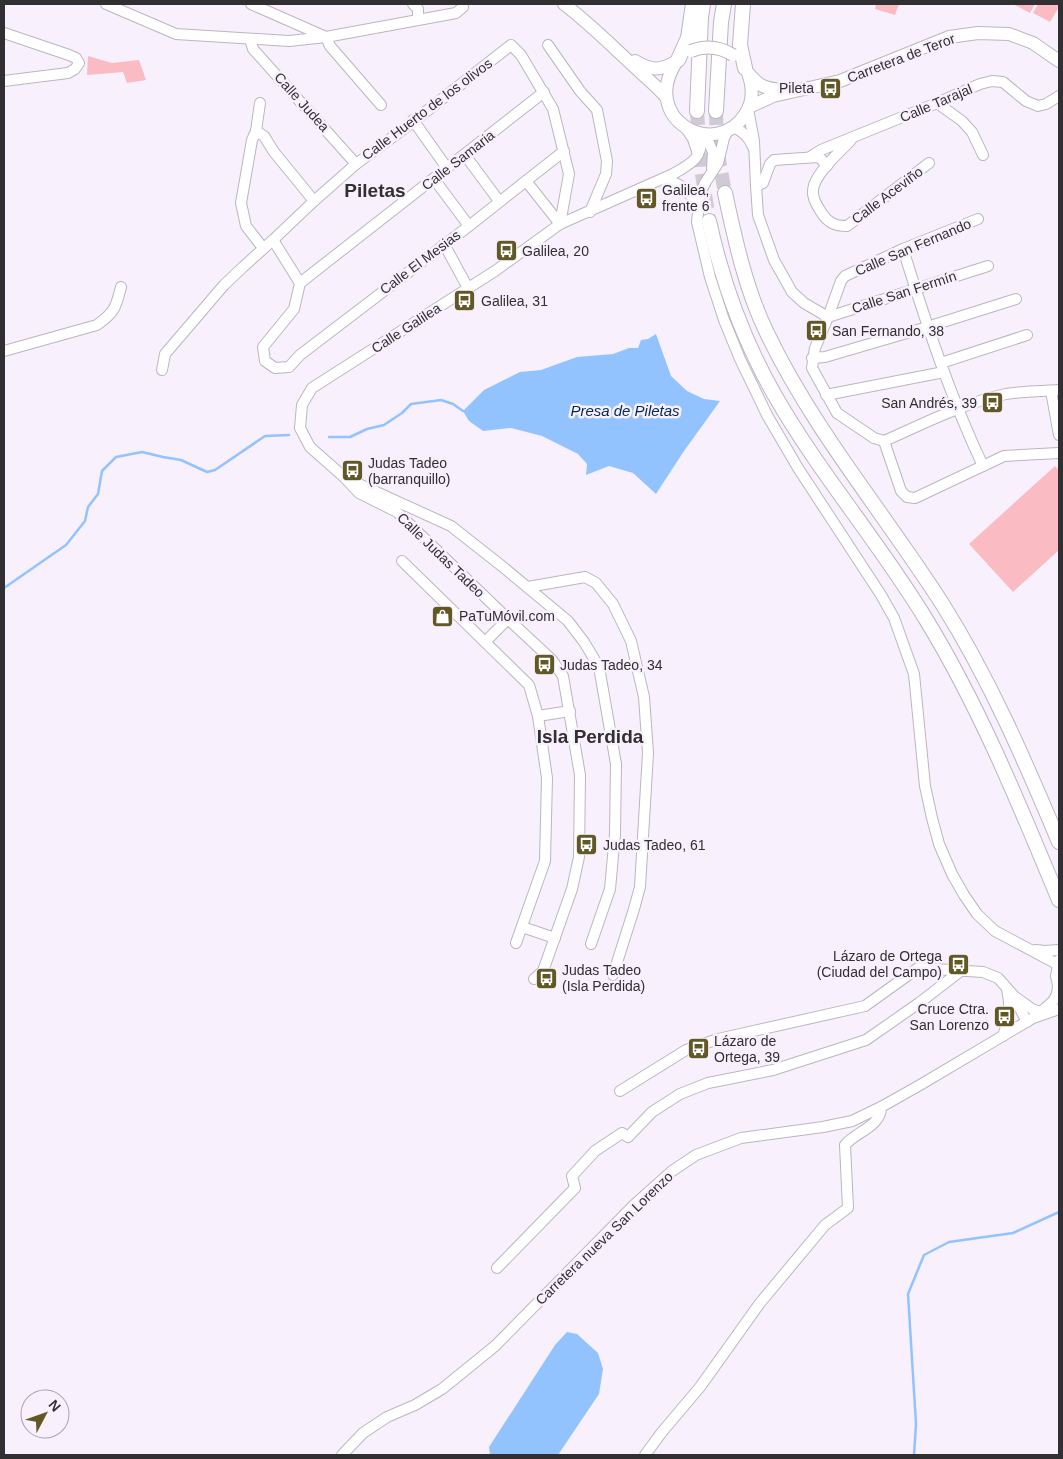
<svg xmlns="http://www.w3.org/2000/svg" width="1063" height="1459" viewBox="0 0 1063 1459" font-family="Helvetica,sans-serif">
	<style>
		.green { fill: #fabbc2 }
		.water { fill: #93c3ff }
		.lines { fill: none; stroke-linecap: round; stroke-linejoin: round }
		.stream { stroke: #93c3ff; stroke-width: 2.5 }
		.highway-tunnel { stroke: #d0cad5; stroke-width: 14; stroke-dasharray: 14 7; stroke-linecap: butt }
		.minor-casing { stroke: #bcb5c0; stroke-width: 12 }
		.major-casing { stroke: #bcb5c0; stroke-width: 14 }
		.highway-casing { stroke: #bcb5c0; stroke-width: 16 }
		.minor { stroke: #fff; stroke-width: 10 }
		.major { stroke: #fff; stroke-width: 12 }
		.highway { stroke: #fff; stroke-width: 14 }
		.major-bridge-casing { stroke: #bcb5c0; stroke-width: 14; stroke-linecap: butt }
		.major-bridge { stroke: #fff; stroke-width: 12 }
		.labels { text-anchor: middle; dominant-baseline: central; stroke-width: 5; stroke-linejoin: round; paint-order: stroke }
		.street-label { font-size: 14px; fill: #322f33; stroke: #f8f1fd }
		.poi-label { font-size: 14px; fill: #322f33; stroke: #f8f1fd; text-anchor: start }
		.water-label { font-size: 15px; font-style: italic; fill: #002855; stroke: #f8f1fd }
		.district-label { font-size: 19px; font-weight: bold; fill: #322f33; stroke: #f8f1fd }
	</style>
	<rect width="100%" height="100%" fill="#f8f1fd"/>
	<!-- green -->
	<g class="green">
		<polygon points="876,4 899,4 895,15 875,9"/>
		<polygon points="1013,4 1035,4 1030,13"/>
		<polygon points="1038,4 1059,4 1059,7 1050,22 1033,13"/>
		<polygon points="88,56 112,63 139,60 146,80 127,83 123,72 87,75"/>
		<polygon points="1055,466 1059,470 1059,550 1013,592 969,544"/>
	</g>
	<!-- water -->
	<g class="water">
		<polygon points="656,334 671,376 687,391 704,399 720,401 684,451 656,494 633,473 609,466 586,475 587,464 578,454 542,436 511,428 483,431 469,421 463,411 484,390 520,372 541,370 577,357 613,354 629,348 638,348 641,340 648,339"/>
		<polygon points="567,1332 577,1334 598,1353 603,1369 599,1394 558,1455 490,1455 489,1447 555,1345"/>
	</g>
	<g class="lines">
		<!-- stream -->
		<g class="stream">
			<polyline points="329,437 350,437 367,429 384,425 402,413 411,404 441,400 453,404 463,411"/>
			<polyline points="4,588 66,545 85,521 88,507 98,494 102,471 116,457 142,452 163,457 181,460 207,472 215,470 265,436 289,435"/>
			<polyline points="914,1455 916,1424 908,1294 924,1255 949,1242 1013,1233 1059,1212"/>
		</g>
		<!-- highway-tunnel -->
		<g class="highway-tunnel">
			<polyline points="697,111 701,167 709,221"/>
			<polyline points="716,111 717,149 725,193"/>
		</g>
		<defs>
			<g id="minor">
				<polyline points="106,4 176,34 289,41 326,37 456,13 463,7"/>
				<polyline points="251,4 326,37 330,46 381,105"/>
				<polyline points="413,4 418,9 418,19"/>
				<polyline points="4,33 69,55 76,58 79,63 75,69 68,73 4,81"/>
				<polyline points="250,39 253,49 356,164"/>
				<polyline points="548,45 580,91 597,110 607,161 606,174 590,212"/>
				<polyline points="260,103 256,131 252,140 241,203 246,226 263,248"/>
				<polyline points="937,103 962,121 972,132 983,155"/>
				<polyline points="748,109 754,141 756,186 758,215 774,260 792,292 804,303 828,317 988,266"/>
				<polyline points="413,120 447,168"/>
				<polyline points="685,127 693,139 698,154"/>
				<path d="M733,127c10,4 16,10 20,20"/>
				<polyline points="728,130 724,138 718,163 705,183 700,194 697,222 710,277 724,320 740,359 767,415 798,468 881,595 894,618 914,674 925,786 932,818 939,844 952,874 964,895 977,914 995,931 1057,964"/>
				<polyline points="256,131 264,136 274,152 314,201"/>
				<polyline points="705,134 713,152 712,168"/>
				<path d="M851,140c-11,12 -37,34 -38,50 -1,7 4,16 8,22 7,11 14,14 26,14l82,-63"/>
				<polyline points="465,155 499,201"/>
				<polyline points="810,157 821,150 937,103 980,84 992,81 1003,82 1026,101 1038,106 1046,104 1059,96"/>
				<polyline points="434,179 469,226"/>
				<path d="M663,179c19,5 25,10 34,27"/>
				<polyline points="526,181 560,224"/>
				<polyline points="756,186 763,183 770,164 774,160 818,157 821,159 827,166"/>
				<polyline points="273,240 300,283 294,309 263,347 265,361 275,368 289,367 300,355 469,226 564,151"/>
				<polyline points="444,244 468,288"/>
				<path d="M903,249c23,74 47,147 80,217"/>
				<polyline points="300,283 544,92"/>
				<path d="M4,351l93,-26c18,-13 19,-18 24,-38"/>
				<polyline points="812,358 825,357 924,328 1016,299"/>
				<polyline points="941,363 1027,335"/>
				<polyline points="162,370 165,354 224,285 243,267 273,240 314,201 356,164 405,128 511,45 521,55 553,109 569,174 560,224"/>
				<polyline points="1051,391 1059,435"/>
				<polyline points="826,395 944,372"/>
				<polyline points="884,441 874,438 837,413 812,368 815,348 828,317 841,281 845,276 903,249 978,219"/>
				<polyline points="884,441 901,491 907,497 915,498 1004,456 1059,453"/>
				<path d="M884,441c39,-17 79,-38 122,-47 17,-3 36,-3 53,-4"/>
				<polyline points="350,480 451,526 503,567 568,621 584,642 599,667 616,764 615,834 610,889 591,944"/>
				<polyline points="402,561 529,685 538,716 547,778 545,861 516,943"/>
				<polyline points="528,587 585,577 596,583 613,604 631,641 644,697 648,753 640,887 634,909 613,975"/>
				<polyline points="485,642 508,619"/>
				<polyline points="538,716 570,711"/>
				<polyline points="522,927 555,938"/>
				<polyline points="1036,950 1045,951 1059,950"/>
				<polyline points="1059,960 1056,976 1059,990"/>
				<path d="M534,979l9,-8 29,-82 7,-32 1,-82 -17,-99 -11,-16 -44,-41 -111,-107 -38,-19 -15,-16 -34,-30 -10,-19 2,-23 10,-17 183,-117 65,-47 113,-50c20,-11 29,-16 29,-40"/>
				<polyline points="1014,997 1027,1022"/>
				<path d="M1039,1013c11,-9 18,-12 19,-26"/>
				<path d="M1003,1036c7,-20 8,-27 4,-47"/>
				<polyline points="620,1091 686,1050 718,1039 865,1006 918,968 983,972 998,978 1014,996 1032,1009 1040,1012"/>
				<polyline points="497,1268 575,1188 572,1176 595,1151 622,1133 628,1137 652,1112 680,1094 708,1083 773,1070 866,1040 919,1003 962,970"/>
				<polyline points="342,1455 363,1433 387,1417 415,1405 442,1389 495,1346 634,1205 672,1171 696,1155 741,1138 823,1127 852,1121 881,1107 920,1085 1033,1018 1059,1009"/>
				<path d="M645,1455l17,-23 38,-45 60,-84 65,-78 23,-17 -3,-63c10,-13 36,-18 36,-38"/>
			</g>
			<g id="major">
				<path d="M564,4c25,19 48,42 72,64 10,10 21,18 30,29"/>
				<path d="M635,61c17,10 25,10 42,0"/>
				<path d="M677,61c-39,58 39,101 69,52 8,-13 7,-26 2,-40"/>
				<path d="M749,74c11,13 17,15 34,16"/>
				<polyline points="749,107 773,96 840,81 949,37 978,33 1009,34 1033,43 1059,61"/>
			</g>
			<g id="highway">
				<polyline points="743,4 740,45 745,68"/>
				<polyline points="678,60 688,38 693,4"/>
				<polyline points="697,111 701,17 703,4"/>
				<polyline points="716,111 721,22 724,4"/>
				<path d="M725,193c10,47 21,97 42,140 47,98 118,181 176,272 47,75 82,156 116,237"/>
				<path d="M709,221c13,60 35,120 65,173 45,79 106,149 153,227 54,89 92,183 132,279"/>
			</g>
		</defs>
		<!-- minor casing -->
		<use href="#minor" class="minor-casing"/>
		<!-- major casing -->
		<use href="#major" class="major-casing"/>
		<!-- highway casing -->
		<use href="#highway" class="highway-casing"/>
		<!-- minor -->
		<use href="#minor" class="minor"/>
		<!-- major -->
		<use href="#major" class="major"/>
		<!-- highway -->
		<use href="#highway" class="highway"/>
		<defs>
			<path id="major-bridge" d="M691,51c15,-6 29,-4 42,4"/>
		</defs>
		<!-- major-bridge casing -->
		<use href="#major-bridge" class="major-bridge-casing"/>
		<!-- major-bridge -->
		<use href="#major-bridge" class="major-bridge"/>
	</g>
	<!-- icons -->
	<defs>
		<symbol id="bus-square" viewBox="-11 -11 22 22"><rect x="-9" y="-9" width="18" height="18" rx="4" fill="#625825" stroke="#f8f1fd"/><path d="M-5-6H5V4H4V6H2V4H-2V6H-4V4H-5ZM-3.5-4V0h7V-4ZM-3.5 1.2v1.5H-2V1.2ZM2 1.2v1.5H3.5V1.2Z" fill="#fff"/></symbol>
		<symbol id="shop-square" viewBox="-11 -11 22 22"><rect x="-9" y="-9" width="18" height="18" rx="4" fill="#625825" stroke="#f8f1fd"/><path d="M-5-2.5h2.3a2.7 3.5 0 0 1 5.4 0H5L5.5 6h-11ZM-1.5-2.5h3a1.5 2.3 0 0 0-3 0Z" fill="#fff"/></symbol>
	</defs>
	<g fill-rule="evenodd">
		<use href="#bus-square" x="818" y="76" width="25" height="25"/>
		<use href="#bus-square" x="634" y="186" width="25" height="25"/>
		<use href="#bus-square" x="494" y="238" width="25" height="25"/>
		<use href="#bus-square" x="452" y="288" width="25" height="25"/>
		<use href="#bus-square" x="804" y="318" width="25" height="25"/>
		<use href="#bus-square" x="980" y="390" width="25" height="25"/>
		<use href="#bus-square" x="340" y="458" width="25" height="25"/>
		<use href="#shop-square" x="430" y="604" width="25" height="25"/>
		<use href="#bus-square" x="532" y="652" width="25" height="25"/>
		<use href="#bus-square" x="574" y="832" width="25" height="25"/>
		<use href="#bus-square" x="946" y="952" width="25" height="25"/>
		<use href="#bus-square" x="534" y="966" width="25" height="25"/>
		<use href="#bus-square" x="992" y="1004" width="25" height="25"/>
		<use href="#bus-square" x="686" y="1036" width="25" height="25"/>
	</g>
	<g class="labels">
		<!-- street labels -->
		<g class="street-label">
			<text transform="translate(901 58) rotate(-21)">Carretera de Teror</text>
			<text transform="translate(302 102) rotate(48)">Calle Judea</text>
			<text transform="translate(936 103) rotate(-23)">Calle Tarajal</text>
			<text transform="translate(427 109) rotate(-37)">Calle Huerto de los olivos</text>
			<text transform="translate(458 160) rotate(-38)">Calle Samaria</text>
			<text transform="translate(887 195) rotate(-37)">Calle Aceviño</text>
			<text transform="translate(913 247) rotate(-23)">Calle San Fernando</text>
			<text transform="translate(420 262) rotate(-37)">Calle El Mesias</text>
			<text transform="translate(904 292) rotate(-18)">Calle San Fermín</text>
			<text transform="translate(406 328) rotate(-33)">Calle Galilea</text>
			<text transform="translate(441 555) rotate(44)">Calle Judas Tadeo</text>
			<text transform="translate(604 1238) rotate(-44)">Carretera nueva San Lorenzo</text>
		</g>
		<!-- poi labels -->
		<g class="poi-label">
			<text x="814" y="88" text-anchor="end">Pileta</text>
			<text x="662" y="190">Galilea,<tspan x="662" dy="16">frente 6</tspan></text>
			<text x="522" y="251">Galilea, 20</text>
			<text x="481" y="301">Galilea, 31</text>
			<text x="832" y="331">San Fernando, 38</text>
			<text x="977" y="403" text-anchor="end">San Andrés, 39</text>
			<text x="368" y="463">Judas Tadeo<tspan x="368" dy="16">(barranquillo)</tspan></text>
			<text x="459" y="616">PaTuMóvil.com</text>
			<text x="560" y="665">Judas Tadeo, 34</text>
			<text x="603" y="845">Judas Tadeo, 61</text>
			<text x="942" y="956" text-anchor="end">Lázaro de Ortega<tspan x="942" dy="16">(Ciudad del Campo)</tspan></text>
			<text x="562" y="970">Judas Tadeo<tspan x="562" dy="16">(Isla Perdida)</tspan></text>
			<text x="989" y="1009" text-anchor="end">Cruce Ctra.<tspan x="989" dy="16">San Lorenzo</tspan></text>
			<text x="714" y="1041">Lázaro de<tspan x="714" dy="16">Ortega, 39</tspan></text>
		</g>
		<!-- water labels -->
		<g class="water-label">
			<text x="625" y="410">Presa de Piletas</text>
		</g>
		<!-- district labels -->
		<g class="district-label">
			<text x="375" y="190">Piletas</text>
			<text x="590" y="736">Isla Perdida</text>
		</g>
	</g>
	<!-- border -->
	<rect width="1063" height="1459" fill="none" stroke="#322f33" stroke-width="10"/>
	<!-- north arrow -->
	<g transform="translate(45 1414) rotate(49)"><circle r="24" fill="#f8f1fd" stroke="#a9a3ac"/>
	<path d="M0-4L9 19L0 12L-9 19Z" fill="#625825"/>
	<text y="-8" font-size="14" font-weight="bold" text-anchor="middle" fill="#322f33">N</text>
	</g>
</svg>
